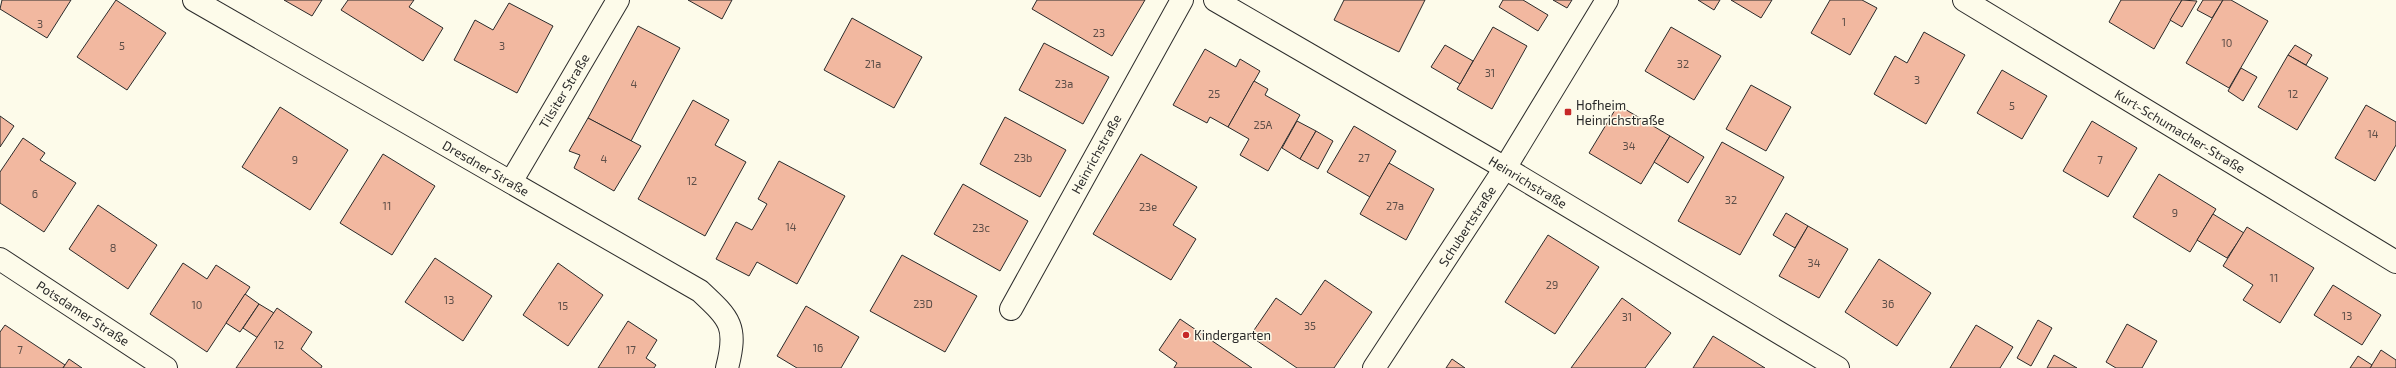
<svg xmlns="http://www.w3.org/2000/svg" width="2396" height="368" viewBox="0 0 2396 368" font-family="'Exo 2',sans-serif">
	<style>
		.building { fill: #f2b8a0; stroke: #2b2b2b }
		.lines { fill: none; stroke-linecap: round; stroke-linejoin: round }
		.minor-casing { stroke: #2b2b2b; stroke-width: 24 }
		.minor { stroke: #fdfbea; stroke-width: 22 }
		.poi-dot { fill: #c62828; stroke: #fdfbea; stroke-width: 1.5 }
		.labels { text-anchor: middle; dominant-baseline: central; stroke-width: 3; stroke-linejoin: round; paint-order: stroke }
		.number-label { font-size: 11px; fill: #5d4e48 }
		.street-label { font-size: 13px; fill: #2b2b2b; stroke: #fdfbea }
		.poi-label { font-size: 13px; fill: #2b2b2b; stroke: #fdfbea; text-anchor: start }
	</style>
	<rect width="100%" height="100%" fill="#fdfbea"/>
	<!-- building -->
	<g class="building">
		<polygon points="2,0 71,0 47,38 0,9"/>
		<polygon points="116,0 166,33 127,90 77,57"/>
		<polygon points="284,0 322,0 312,16"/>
		<polygon points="348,0 414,0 409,7 443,28 423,61 341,10"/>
		<polygon points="688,0 732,0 722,19"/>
		<polygon points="1037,0 1145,0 1112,56 1032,9"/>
		<polygon points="1344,0 1425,0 1399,52 1334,20"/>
		<polygon points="1503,0 1523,0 1548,15 1538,31 1499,7"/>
		<polygon points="1553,0 1572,0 1567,8"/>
		<polygon points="1698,0 1720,0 1714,10"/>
		<polygon points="1731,0 1772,0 1761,18"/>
		<polygon points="1830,0 1862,0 1877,8 1850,55 1811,33"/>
		<polygon points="2121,0 2182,0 2154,49 2109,22"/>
		<polygon points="2182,0 2197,1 2182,27 2170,20"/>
		<polygon points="2203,0 2223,0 2212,18 2197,10"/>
		<polygon points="2223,0 2231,0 2268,21 2229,88 2186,63"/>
		<polygon points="509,3 553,26 517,93 454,60 475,20 493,30"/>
		<polygon points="852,18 922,57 894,108 824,70"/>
		<polygon points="638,26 680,48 631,141 588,118"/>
		<polygon points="1493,27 1527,46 1492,109 1457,89"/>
		<polygon points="1671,27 1721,56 1694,100 1645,71"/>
		<polygon points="1924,32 1965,55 1926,124 1874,94 1895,56 1907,63"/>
		<polygon points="1044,43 1109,77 1083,124 1019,90"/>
		<polygon points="1445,45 1473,61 1460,84 1431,67"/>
		<polygon points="2295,45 2312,55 2306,65 2288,55"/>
		<polygon points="1205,49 1236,67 1240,59 1260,71 1228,127 1210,117 1207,123 1173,105"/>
		<polygon points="2288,55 2328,78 2297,130 2258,107"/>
		<polygon points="2241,68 2257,77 2243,101 2228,91"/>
		<polygon points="2002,70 2047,96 2022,139 1977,113"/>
		<polygon points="1254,81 1268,89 1265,95 1300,115 1268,171 1240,155 1249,139 1228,127"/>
		<polygon points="1751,85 1791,107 1766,151 1726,129"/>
		<polygon points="693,100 729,120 715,145 746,162 705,236 638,199"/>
		<polygon points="1618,105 1670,136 1641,184 1589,153"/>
		<polygon points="2366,105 2396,122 2396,145 2375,181 2335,158"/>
		<polygon points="280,107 348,150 310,210 242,167"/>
		<polygon points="0,116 14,126 0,147"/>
		<polygon points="1005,117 1066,150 1040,197 980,164"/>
		<polygon points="588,118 641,146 614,191 574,168 580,155 569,151"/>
		<polygon points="1297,121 1316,131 1300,159 1282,148"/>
		<polygon points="2092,121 2137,148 2108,197 2063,171"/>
		<polygon points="1354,126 1396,151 1370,197 1327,172"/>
		<polygon points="1316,131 1333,141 1318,169 1300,159"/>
		<polygon points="1670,136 1704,157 1688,183 1654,162"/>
		<polygon points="23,138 45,153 40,160 76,183 44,232 0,203 0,172"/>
		<polygon points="1722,142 1784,177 1740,255 1678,221"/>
		<polygon points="383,154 435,186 392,255 340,223"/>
		<polygon points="1141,154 1197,187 1173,225 1196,239 1171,280 1093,234"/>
		<polygon points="779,161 845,196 797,284 757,262 749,276 716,259 736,222 752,230 767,204 758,199"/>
		<polygon points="1389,163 1434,189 1406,240 1360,214"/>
		<polygon points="2159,174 2216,209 2190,252 2133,217"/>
		<polygon points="963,184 1028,221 1000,271 934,234"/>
		<polygon points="98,205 157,245 128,289 69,249"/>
		<polygon points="1786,213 1808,226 1795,248 1773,235"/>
		<polygon points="2213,214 2244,233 2227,258 2197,240"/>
		<polygon points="1808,226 1848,249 1819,298 1779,276"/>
		<polygon points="2247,227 2314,268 2280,323 2243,300 2253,285 2223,266"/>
		<polygon points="1548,235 1599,267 1555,334 1505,302"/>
		<polygon points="902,255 977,296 945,352 870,311"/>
		<polygon points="435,258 492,296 463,341 405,302"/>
		<polygon points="1879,259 1931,293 1897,346 1845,312"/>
		<polygon points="183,263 207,279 216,265 250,287 207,352 150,314"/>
		<polygon points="558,263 603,295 568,346 523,315"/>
		<polygon points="1325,280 1372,312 1334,368 1297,368 1250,336 1276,298 1301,315"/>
		<polygon points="2333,285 2381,315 2362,345 2314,315"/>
		<polygon points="245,294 259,304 240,332 226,323"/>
		<polygon points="1622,298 1671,333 1645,368 1571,368"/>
		<polygon points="259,304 274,313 258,338 243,328"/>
		<polygon points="806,306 859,337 841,368 797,368 777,356"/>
		<polygon points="277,308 312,332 301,349 322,366 321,368 236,368"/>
		<polygon points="1180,319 1252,368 1174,368 1177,363 1159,350"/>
		<polygon points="2038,320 2052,328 2031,366 2017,358"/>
		<polygon points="628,321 657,340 646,358 656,365 654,368 598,368"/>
		<polygon points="2127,324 2157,341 2142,368 2116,368 2106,362"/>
		<polygon points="5,325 65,365 63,368 0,368 0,332"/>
		<polygon points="1976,325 2013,347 2000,368 1950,368"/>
		<polygon points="1713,336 1765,368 1693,368"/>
		<polygon points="2381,350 2396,360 2396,368 2370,368"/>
		<polygon points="2054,355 2077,368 2047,368"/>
		<polygon points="2358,356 2372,365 2370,368 2350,368"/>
		<polygon points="69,359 82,368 63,368"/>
		<polygon points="1452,359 1465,368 1446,368"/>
	</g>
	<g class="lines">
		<defs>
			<g id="minor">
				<path d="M194,0l506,291c30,28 38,35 27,77"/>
				<polyline points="1215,0 1505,168 1838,368"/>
				<polyline points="1964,0 2396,262"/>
				<polyline points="511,182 618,0"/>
				<polyline points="0,259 166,368"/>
				<polyline points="1011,309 1182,0"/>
				<polyline points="1374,368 1505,168 1607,0"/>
			</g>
		</defs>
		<!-- minor casing -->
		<use href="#minor" class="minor-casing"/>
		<!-- minor -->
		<use href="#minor" class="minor"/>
	</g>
	<!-- markers -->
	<g class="poi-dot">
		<rect x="1564" y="108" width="8" height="8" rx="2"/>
		<circle cx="1186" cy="335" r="4"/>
	</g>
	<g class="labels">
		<!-- number labels -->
		<g class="number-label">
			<text x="1844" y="21">1</text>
			<text x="40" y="23">3</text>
			<text x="1099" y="32">23</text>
			<text x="2227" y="42">10</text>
			<text x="122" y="45">5</text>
			<text x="502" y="45">3</text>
			<text x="873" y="63">21a</text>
			<text x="1683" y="63">32</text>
			<text x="1490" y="72">31</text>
			<text x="1917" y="79">3</text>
			<text x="634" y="83">4</text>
			<text x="1064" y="83">23a</text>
			<text x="1214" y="93">25</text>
			<text x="2293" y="93">12</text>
			<text x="2012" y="105">5</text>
			<text x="1263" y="124">25A</text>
			<text x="2373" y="133">14</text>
			<text x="1629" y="145">34</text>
			<text x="1023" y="157">23b</text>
			<text x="1364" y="157">27</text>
			<text x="604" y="158">4</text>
			<text x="295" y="159">9</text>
			<text x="2100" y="159">7</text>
			<text x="692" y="180">12</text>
			<text x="35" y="193">6</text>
			<text x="1731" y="199">32</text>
			<text x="387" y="205">11</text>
			<text x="1395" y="205">27a</text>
			<text x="1148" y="206">23e</text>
			<text x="2175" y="212">9</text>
			<text x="791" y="226">14</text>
			<text x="981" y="227">23c</text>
			<text x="113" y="247">8</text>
			<text x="1814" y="262">34</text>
			<text x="2274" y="277">11</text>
			<text x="1552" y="284">29</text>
			<text x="449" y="299">13</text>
			<text x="923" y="303">23D</text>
			<text x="1888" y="303">36</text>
			<text x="197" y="304">10</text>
			<text x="563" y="305">15</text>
			<text x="2347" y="315">13</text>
			<text x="1627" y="316">31</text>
			<text x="1310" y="325">35</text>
			<text x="279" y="344">12</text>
			<text x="818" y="347">16</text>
			<text x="20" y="349">7</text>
			<text x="631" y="349">17</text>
		</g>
		<!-- street labels -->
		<g class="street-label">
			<text transform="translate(564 91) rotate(-59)">Tilsiter Straße</text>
			<text transform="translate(2180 131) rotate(31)">Kurt-Schumacher-Straße</text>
			<text transform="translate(1096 154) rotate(-61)">Heinrichstraße</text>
			<text transform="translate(486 168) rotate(30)">Dresdner Straße</text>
			<text transform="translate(1528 182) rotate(31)">Heinrichstraße</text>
			<text transform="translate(1467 226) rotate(-57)">Schubertstraße</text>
			<text transform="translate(83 313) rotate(33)">Potsdamer Straße</text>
		</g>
		<!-- poi labels -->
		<g class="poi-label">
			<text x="1576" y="105">Hofheim<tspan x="1576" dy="15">Heinrichstraße</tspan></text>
			<text x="1194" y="335">Kindergarten</text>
		</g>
	</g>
</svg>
